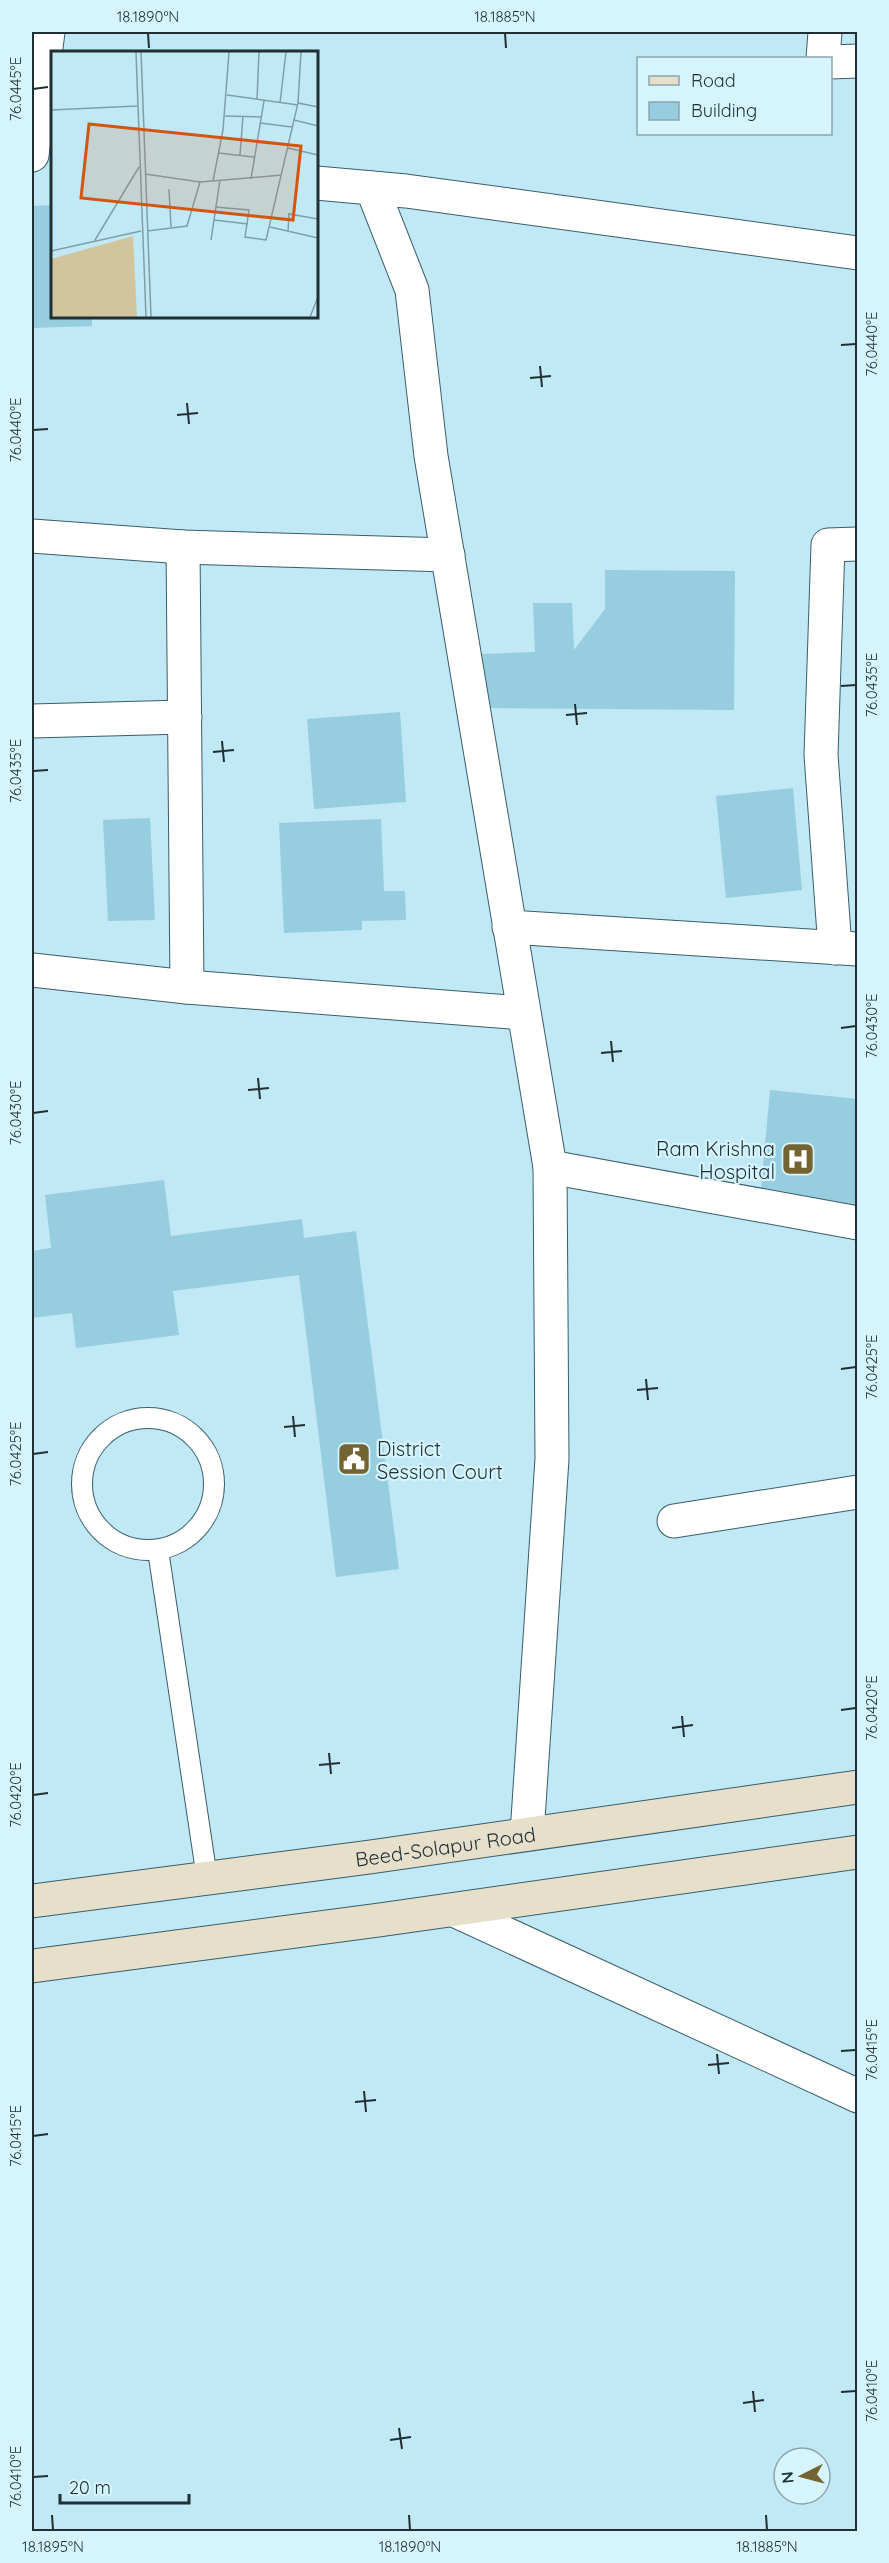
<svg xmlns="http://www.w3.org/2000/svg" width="889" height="2563" viewBox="0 0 889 2563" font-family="Quicksand,sans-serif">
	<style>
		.building { fill: #96cddf }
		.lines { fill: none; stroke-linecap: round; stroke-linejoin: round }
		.service-casing { stroke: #3a5d69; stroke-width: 22 }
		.minor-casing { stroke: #3a5d69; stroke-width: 35 }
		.secondary-casing { stroke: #3a5d69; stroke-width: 35 }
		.service { stroke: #fff; stroke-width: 20 }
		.minor { stroke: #fff; stroke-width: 33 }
		.secondary { stroke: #e6e0cb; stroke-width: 33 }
		.ticks { fill: none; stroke: #1f2f34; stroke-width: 2 }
		.labels { text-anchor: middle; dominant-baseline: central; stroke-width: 4.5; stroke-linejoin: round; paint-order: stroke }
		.poi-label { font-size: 20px; fill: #1f2f34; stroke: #d5f4fe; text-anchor: end }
		.street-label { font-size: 20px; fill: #1f2f34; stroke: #d5f4fe }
		.inset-road { fill: none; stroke: #809ea8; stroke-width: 1.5 }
		.view { fill: #d45510; fill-opacity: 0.15; stroke: #d45510; stroke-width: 3 }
		.inset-edge { fill: none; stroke: #1f2f34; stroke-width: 3 }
		.neatline { fill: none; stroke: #1f2f34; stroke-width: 2 }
		.ticks-label { font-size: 15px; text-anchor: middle; fill: #1f2f34 }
	</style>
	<rect width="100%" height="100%" fill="#c1e8f5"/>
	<!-- building -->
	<g class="building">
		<polygon points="52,205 52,316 92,316 92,326 32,328 32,206"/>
		<polygon points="605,570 735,571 734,710 481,708 481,654 535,652 533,603 572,603 574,650 605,609"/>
		<polygon points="400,712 406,802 314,809 307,719"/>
		<polygon points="793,788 802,890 726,898 716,796"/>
		<polygon points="150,818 155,920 108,921 103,820"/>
		<polygon points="381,819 384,891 405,891 406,920 362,921 362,930 284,933 279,823"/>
		<polygon points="770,1090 858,1099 858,1209 760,1201"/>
		<polygon points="164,1180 171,1236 302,1219 304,1238 356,1231 399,1569 336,1577 299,1275 173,1291 179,1335 76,1348 72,1313 32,1318 32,1251 51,1248 45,1195"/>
	</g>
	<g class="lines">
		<defs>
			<g id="service">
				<circle cx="148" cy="1484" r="66"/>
				<polyline points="158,1550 207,1878"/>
			</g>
			<g id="minor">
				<polyline points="823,58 825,32"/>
				<polyline points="830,62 858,61"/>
				<polyline points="32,155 48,32"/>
				<polyline points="316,183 406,191 858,253"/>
				<polyline points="372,188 412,290 431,456 550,1167 552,1459 527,1834"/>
				<polyline points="32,536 183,547 448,555"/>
				<polyline points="183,547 187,987"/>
				<polyline points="32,721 185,717"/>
				<polyline points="509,927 857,949"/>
				<polyline points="835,948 821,755 828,545 858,544"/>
				<polyline points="32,970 187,987 523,1013"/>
				<polyline points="550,1167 858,1223"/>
				<polyline points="674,1521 858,1492"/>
				<polyline points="454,1910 858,2096"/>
			</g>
			<g id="secondary">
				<path id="s1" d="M32,1901l338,-44 488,-70"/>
				<polyline points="32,1966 379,1920 858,1852"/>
			</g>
		</defs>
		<!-- service casing -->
		<use href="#service" class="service-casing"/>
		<!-- minor casing -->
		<use href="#minor" class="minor-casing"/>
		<!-- secondary casing -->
		<use href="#secondary" class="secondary-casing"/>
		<!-- service -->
		<use href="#service" class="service"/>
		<!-- minor -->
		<use href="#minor" class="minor"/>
		<!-- secondary -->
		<use href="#secondary" class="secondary"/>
	</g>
	<!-- ticks -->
	<path class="ticks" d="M148,33l1,15M505,33l1,15M33,89l15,-2M841,345l15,-1M540,366l2,21M530,378l21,-2M187,403l2,21M177,415l21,-2M33,430l15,-1M841,686l15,-1M575,704l2,21M566,715l21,-2M222,741l2,21M213,752l21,-2M33,771l15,-1M841,1028l15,-2M611,1041l2,21M601,1053l21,-2M258,1078l2,21M248,1090l21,-2M33,1113l15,-2M841,1369l15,-2M646,1379l2,21M637,1390l21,-2M293,1416l2,21M284,1427l21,-2M33,1454l15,-2M841,1710l15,-2M682,1716l2,21M672,1728l21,-3M329,1753l2,21M319,1765l21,-2M33,1795l15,-2M841,2051l15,-1M717,2054l2,20M708,2065l21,-2M364,2091l2,21M355,2102l21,-2M33,2136l15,-2M753,2391l2,21M841,2392l15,-1M743,2403l21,-3M399,2428l3,21M390,2440l21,-3M33,2477l15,-1M52,2515l1,15M409,2515l1,15M766,2515l1,15"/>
	<!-- icons -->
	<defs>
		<symbol id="hospital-square" viewBox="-11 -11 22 22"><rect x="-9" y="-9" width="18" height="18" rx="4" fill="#746432" stroke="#d5f4fe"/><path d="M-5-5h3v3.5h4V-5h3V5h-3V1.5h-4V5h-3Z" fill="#fff"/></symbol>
		<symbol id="civic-square" viewBox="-11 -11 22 22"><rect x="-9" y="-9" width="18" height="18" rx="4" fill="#746432" stroke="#d5f4fe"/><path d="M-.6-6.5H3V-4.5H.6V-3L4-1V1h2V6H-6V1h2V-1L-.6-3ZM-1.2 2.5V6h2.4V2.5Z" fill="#fff"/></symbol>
	</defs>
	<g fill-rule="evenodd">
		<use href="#hospital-square" x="779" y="1140" width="38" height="38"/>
		<use href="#civic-square" x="335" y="1440" width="38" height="38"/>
	</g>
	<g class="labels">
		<!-- poi labels -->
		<g class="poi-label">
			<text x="775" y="1148">Ram Krishna<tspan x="775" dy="23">Hospital</tspan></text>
			<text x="377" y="1448" text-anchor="start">District<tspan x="377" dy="23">Session Court</tspan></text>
		</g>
		<!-- street labels -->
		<g class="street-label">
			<text stroke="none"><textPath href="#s1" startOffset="417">Beed-Solapur Road</textPath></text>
		</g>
	</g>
	<!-- overview -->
	<g transform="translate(51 51)">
		<rect width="267" height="267" fill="#c1e8f5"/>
		<path d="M82,185l4,81h-86v-58z" fill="#d2c59e"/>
		<path class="inset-road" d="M85,1l10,265M90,1l10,265M176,44l71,10M206,49l2,-48M229,52l6,-51M247,52l20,4M0,59l86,-4M174,65l36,1M243,69l24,6M209,72l32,4M237,97l30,7M167,102l36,4M189,104l3,-39M94,123l55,8 82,-7M200,128l13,-78M162,130l10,-51 6,-78M118,138l2,38M164,156l34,3 -4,27 21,3 32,-137 3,-51M163,169l34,4M219,176l48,11M96,180l40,-5 13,-44M237,180l1,-17 29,5M44,189l44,-73M160,189l9,-60M0,200l90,-20M259,266l8,-20"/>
		<path class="view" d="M38,73l212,22 -8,74 -212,-22z"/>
		<rect width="267" height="267" class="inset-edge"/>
	</g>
	<!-- border -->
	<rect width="889" height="2563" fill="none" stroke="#d5f4fe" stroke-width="66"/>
	<!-- legend -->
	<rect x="637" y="57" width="195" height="78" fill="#d5f4fe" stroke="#8ca5ad" stroke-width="1.5"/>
	<rect x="649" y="76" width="30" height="9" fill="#e6e0cb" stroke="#8ca5ad" stroke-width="1.5"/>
	<text x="691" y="87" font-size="18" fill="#1f2f34">Road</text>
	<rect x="649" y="102" width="30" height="18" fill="#96cddf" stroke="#8ca5ad" stroke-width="1.5"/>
	<text x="691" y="117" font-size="18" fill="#1f2f34">Building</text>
	<!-- north arrow -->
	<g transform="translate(802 2476) rotate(264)"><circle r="28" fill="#d5f4fe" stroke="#8ca5ad" stroke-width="1.5"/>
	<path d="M0-4.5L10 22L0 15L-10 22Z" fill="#746432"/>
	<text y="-9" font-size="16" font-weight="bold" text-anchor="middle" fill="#1f2f34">N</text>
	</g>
	<!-- scale -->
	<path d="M60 2494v9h129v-9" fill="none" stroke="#1f2f34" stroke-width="3"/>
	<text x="69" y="2494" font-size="18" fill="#1f2f34" stroke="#d5f4fe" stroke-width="4.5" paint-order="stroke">20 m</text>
	<rect x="33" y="33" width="823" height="2497" class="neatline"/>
	<g class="ticks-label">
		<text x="148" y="22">18.1890°N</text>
		<text x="505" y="22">18.1885°N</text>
		<text transform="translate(16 89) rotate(-90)" y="5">76.0445°E</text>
		<text transform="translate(872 344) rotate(-90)" y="5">76.0440°E</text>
		<text transform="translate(16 430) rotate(-90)" y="5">76.0440°E</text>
		<text transform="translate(872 685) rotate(-90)" y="5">76.0435°E</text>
		<text transform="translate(16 771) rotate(-90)" y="5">76.0435°E</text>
		<text transform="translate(872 1026) rotate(-90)" y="5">76.0430°E</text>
		<text transform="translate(16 1113) rotate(-90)" y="5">76.0430°E</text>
		<text transform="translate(872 1367) rotate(-90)" y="5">76.0425°E</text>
		<text transform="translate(16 1454) rotate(-90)" y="5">76.0425°E</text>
		<text transform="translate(872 1708) rotate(-90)" y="5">76.0420°E</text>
		<text transform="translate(16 1795) rotate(-90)" y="5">76.0420°E</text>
		<text transform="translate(872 2050) rotate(-90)" y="5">76.0415°E</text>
		<text transform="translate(16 2136) rotate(-90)" y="5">76.0415°E</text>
		<text transform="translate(872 2391) rotate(-90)" y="5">76.0410°E</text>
		<text transform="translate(16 2477) rotate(-90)" y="5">76.0410°E</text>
		<text x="53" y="2552">18.1895°N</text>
		<text x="410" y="2552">18.1890°N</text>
		<text x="767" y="2552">18.1885°N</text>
	</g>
</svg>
